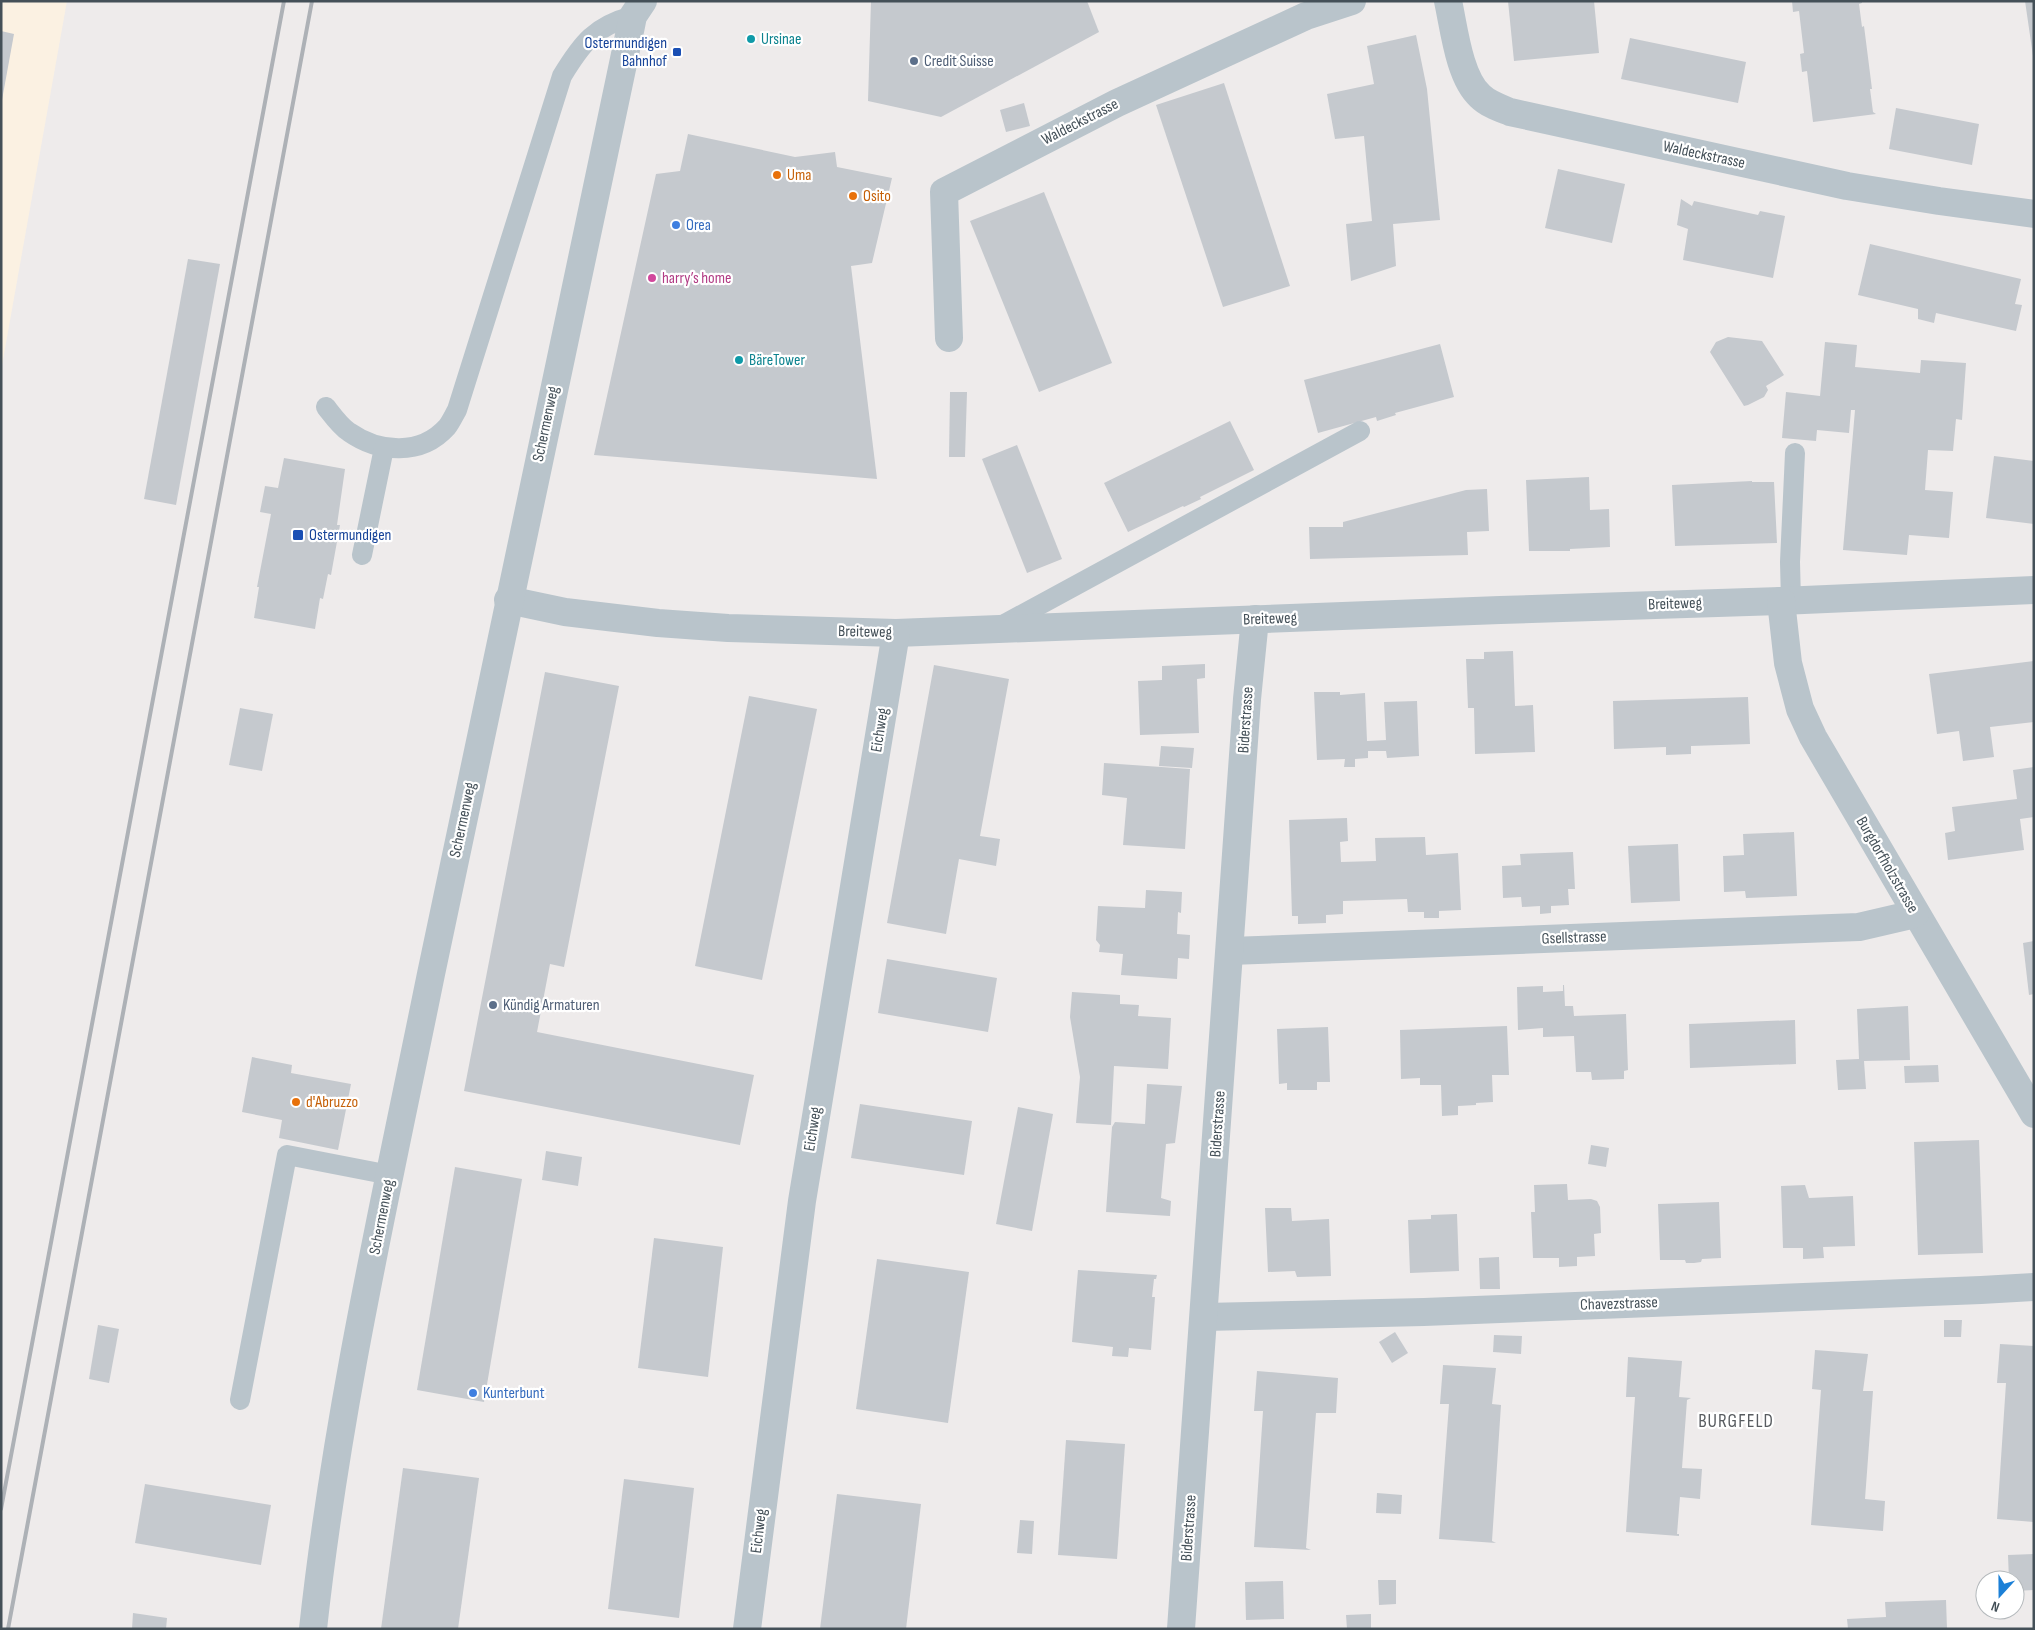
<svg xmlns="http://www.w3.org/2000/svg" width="2035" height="1630" viewBox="0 0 2035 1630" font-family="'Sofia Sans Condensed',sans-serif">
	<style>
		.commercial { fill: #fbf1e2 }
		.building { fill: #c5c9ce }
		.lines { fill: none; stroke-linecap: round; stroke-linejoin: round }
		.service { stroke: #b9c4cb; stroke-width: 20 }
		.minor { stroke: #b9c4cb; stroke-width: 28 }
		.tertiary { stroke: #b9c4cb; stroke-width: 28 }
		.rail { stroke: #adb1b6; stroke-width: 4 }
		.culture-dot { fill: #0f9aa8; stroke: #fff; stroke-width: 2 }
		.transit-dot { fill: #1a4fb4; stroke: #fff; stroke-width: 2 }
		.service-dot { fill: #5c6f8a; stroke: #fff; stroke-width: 2 }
		.food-dot { fill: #e8710a; stroke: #fff; stroke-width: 2 }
		.shop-dot { fill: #3f7fe0; stroke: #fff; stroke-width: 2 }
		.hotel-dot { fill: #d1479c; stroke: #fff; stroke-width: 2 }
		.labels { text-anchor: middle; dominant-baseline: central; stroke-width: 4.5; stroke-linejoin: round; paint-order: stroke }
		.culture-label { font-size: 16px; fill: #0d838f; stroke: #fff; text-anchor: start }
		.transit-label { font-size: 16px; fill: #164399; stroke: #fff; text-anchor: end }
		.service-label { font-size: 16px; fill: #4e5e75; stroke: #fff; text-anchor: start }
		.street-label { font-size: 16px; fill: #445058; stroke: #fff }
		.food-label { font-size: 16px; fill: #c56008; stroke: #fff; text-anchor: start }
		.shop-label { font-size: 16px; fill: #366cbe; stroke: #fff; text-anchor: start }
		.hotel-label { font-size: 16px; fill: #b23c85; stroke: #fff; text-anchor: start }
		.quarter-label { font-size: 19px; letter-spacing: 1px; fill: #585c60; stroke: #fff }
	</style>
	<rect width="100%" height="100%" fill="#eeebeb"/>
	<!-- commercial -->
	<polygon class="commercial" points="1,1 67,1 1,371"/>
	<!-- building -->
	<g class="building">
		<polygon points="871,1 1087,1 1099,32 941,117 868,101"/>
		<polygon points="1508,1 1594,1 1599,53 1514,61"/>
		<polygon points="1792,1 1862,1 1862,3 1859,4 1862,27 1864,26 1872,89 1870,89 1873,112 1876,114 1813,122 1807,71 1802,72 1800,54 1804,53 1799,11 1793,12"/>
		<polygon points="2025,1 2034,1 2034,56 2033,56"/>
		<polygon points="1,31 14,34 2,100 1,100"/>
		<polygon points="1416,35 1427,89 1440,220 1393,224 1396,266 1351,281 1346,224 1372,221 1364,136 1335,139 1327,94 1374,84 1367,46"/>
		<polygon points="1630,38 1746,62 1738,103 1621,79"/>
		<polygon points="1224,83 1290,286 1223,307 1156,105"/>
		<polygon points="1024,103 1030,126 1006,132 1000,110"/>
		<polygon points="1896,108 1979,124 1972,165 1889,149"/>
		<polygon points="688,134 795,157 835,152 837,167 892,178 872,263 851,266 877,479 594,455 656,174 680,171"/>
		<polygon points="1558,169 1625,184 1612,243 1545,228"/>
		<polygon points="1044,192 1112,363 1039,392 970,221"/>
		<polygon points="1681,199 1692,206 1694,201 1758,215 1760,211 1785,216 1773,278 1683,260 1688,229 1677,225"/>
		<polygon points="1870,244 2021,279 2015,304 2022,305 2016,331 1936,313 1934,323 1918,319 1918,309 1858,295"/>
		<polygon points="188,259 220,264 176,505 144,499"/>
		<polygon points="1728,337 1762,341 1784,375 1766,386 1768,390 1764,397 1748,405 1744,406 1710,352 1716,342"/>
		<polygon points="1825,342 1857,345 1855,367 1920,373 1921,360 1966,363 1962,420 1956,419 1953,451 1928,450 1925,490 1953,492 1949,538 1909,535 1907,555 1843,550 1855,410 1851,410 1849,433 1817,430 1816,441 1782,438 1786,392 1820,396"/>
		<polygon points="1440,344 1454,397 1395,413 1396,415 1377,421 1376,417 1318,433 1304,380"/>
		<polygon points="950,392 967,392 965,457 949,457"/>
		<polygon points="1230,421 1254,470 1200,497 1201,499 1184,507 1183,506 1128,532 1104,483"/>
		<polygon points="1017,445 1062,559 1027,573 982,459"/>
		<polygon points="1994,456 2034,461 2034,524 1986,518"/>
		<polygon points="284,458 345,469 337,525 340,525 331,575 328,574 323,599 320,598 315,629 254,618 259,587 257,587 271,514 260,512 265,486 278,488"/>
		<polygon points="1589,477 1590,510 1609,509 1610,547 1570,549 1570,551 1529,551 1526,480"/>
		<polygon points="1752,481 1752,482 1774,482 1777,543 1675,546 1672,485"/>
		<polygon points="1487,489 1489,531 1467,532 1468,555 1310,559 1309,527 1343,527 1343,522 1466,490"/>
		<polygon points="1513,651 1515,706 1533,705 1535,752 1475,754 1474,708 1468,708 1466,659 1484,659 1484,652"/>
		<polygon points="2034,661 2034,722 1990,727 1994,757 1963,761 1959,731 1937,734 1929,674"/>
		<polygon points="1205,664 1205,678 1197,679 1199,733 1140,735 1138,681 1162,680 1162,666"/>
		<polygon points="934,665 1009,679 980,836 1000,839 996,866 959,859 946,934 887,923"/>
		<polygon points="545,672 619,686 564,967 550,964 537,1032 754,1075 740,1145 464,1091"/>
		<polygon points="1314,692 1340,692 1340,695 1365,693 1367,741 1386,740 1384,702 1417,701 1419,756 1387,758 1386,751 1368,751 1368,758 1355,759 1355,767 1344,767 1345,759 1317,760"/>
		<polygon points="749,696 817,709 762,980 695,966"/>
		<polygon points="1748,697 1750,744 1691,746 1691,754 1666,755 1666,747 1614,749 1613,701"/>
		<polygon points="240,708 273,714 262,771 229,765"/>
		<polygon points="1161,746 1194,748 1192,768 1159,766"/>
		<polygon points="1104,763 1190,769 1185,849 1123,845 1127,798 1102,795"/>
		<polygon points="2034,767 2034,817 2020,819 2024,850 1948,860 1945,833 1955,831 1952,807 2017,799 2013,770"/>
		<polygon points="1347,818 1348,841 1340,842 1341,862 1376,861 1375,838 1425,837 1426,855 1458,853 1461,910 1439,911 1439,918 1424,918 1424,912 1408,912 1407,899 1343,901 1343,914 1326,915 1326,923 1298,924 1298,916 1292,916 1289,820"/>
		<polygon points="1794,832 1797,896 1746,898 1745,891 1724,892 1723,856 1744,855 1743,834"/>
		<polygon points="1678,844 1680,901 1631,903 1628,846"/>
		<polygon points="1573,852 1575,889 1568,889 1569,905 1551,906 1551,913 1540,914 1540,906 1522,907 1521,897 1503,898 1502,866 1521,865 1520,854"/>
		<polygon points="1146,890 1182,892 1181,913 1178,912 1177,934 1190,935 1189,959 1178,958 1177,979 1121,975 1123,954 1099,952 1100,945 1096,940 1098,906 1145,908"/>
		<polygon points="2034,941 2034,994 2029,995 2023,943"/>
		<polygon points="887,959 997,978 988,1032 878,1013"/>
		<polygon points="1563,985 1564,985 1565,1006 1573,1006 1574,1016 1626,1014 1628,1070 1624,1071 1624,1079 1592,1080 1591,1072 1576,1072 1574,1036 1543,1037 1543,1028 1518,1030 1517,987 1543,986 1543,992 1563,991"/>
		<polygon points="1072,992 1120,995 1120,1004 1139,1005 1138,1016 1171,1018 1168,1069 1114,1066 1111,1125 1076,1123 1080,1077 1070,1017"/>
		<polygon points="1908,1006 1910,1060 1864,1061 1866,1089 1838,1090 1836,1060 1859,1059 1857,1009"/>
		<polygon points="1795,1020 1796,1064 1690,1068 1689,1024"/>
		<polygon points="1507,1026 1509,1075 1492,1075 1493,1102 1476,1103 1476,1105 1458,1106 1458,1115 1442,1116 1441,1085 1420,1085 1420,1078 1401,1079 1400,1030"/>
		<polygon points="1328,1027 1330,1082 1317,1082 1317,1090 1287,1090 1287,1083 1279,1084 1277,1029"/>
		<polygon points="252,1057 292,1065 291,1073 351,1084 338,1150 279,1138 282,1120 242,1112"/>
		<polygon points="1938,1065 1939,1082 1905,1083 1904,1066"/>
		<polygon points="1147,1084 1182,1086 1175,1143 1166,1144 1161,1198 1171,1201 1170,1216 1106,1212 1112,1127 1115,1122 1145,1124"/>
		<polygon points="860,1104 972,1121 964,1175 851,1158"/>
		<polygon points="1018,1107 1053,1114 1032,1231 996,1224"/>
		<polygon points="1979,1140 1983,1253 1918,1255 1914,1142"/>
		<polygon points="1591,1145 1609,1148 1606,1167 1588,1164"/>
		<polygon points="546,1151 582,1157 578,1186 542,1180"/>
		<polygon points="455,1167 522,1179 484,1402 417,1390"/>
		<polygon points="1567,1184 1568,1200 1591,1199 1597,1201 1600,1207 1601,1233 1594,1234 1595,1256 1577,1257 1577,1266 1559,1267 1559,1258 1533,1258 1531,1212 1535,1212 1534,1185"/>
		<polygon points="1805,1185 1809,1198 1853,1196 1855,1246 1823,1247 1824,1258 1803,1259 1803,1248 1783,1248 1781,1186"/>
		<polygon points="1719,1202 1721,1258 1702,1259 1701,1262 1694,1263 1686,1263 1685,1260 1660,1260 1658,1204"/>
		<polygon points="1265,1208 1291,1208 1292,1221 1329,1219 1331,1276 1297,1277 1295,1271 1268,1272"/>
		<polygon points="1457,1214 1459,1271 1410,1273 1408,1220 1431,1219 1431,1215"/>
		<polygon points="654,1238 723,1247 708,1377 638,1368"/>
		<polygon points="1499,1257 1500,1289 1480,1289 1479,1258"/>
		<polygon points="877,1259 969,1272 948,1423 856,1409"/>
		<polygon points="1078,1270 1157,1275 1156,1279 1154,1279 1152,1297 1155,1297 1151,1350 1129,1348 1128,1357 1112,1356 1113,1347 1072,1342"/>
		<polygon points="1944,1320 1962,1320 1961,1337 1944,1337"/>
		<polygon points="98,1325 119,1329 109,1383 89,1379"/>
		<polygon points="1395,1332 1408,1353 1392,1363 1379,1342"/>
		<polygon points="1494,1335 1522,1336 1521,1354 1493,1352"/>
		<polygon points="2000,1344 2034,1346 2034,1522 1997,1519 2006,1383 1997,1383"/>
		<polygon points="1815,1350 1868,1354 1863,1391 1873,1391 1865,1499 1885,1501 1883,1531 1811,1525 1821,1390 1812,1389"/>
		<polygon points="1628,1357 1682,1361 1679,1397 1691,1398 1687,1400 1682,1468 1702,1469 1700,1499 1680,1497 1677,1534 1679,1534 1679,1536 1626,1532 1635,1397 1626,1397"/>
		<polygon points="1443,1365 1496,1368 1492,1404 1501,1405 1492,1541 1496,1543 1439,1539 1449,1404 1440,1404"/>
		<polygon points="1257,1371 1338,1378 1336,1413 1316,1413 1306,1548 1311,1550 1254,1547 1263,1411 1254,1411"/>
		<polygon points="1066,1440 1125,1444 1117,1559 1058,1555"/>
		<polygon points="403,1468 479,1478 458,1629 381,1629"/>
		<polygon points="624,1479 694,1488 679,1618 608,1609"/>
		<polygon points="145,1484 271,1505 261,1565 135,1543"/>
		<polygon points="1377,1493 1402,1495 1401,1514 1376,1513"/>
		<polygon points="837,1494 921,1504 906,1629 820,1629"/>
		<polygon points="1020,1520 1034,1521 1032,1554 1017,1553"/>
		<polygon points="2034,1554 2034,1590 2015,1591 2015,1580 2009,1580 2008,1555"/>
		<polygon points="1378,1580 1396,1580 1396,1604 1379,1605"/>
		<polygon points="1283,1581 1284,1619 1246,1620 1245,1582"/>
		<polygon points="1946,1600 1947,1629 1848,1629 1847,1619 1886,1617 1885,1602"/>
		<polygon points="133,1613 167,1618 166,1629 132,1629"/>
		<polygon points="1371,1614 1371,1629 1347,1629 1346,1615"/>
	</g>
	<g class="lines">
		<!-- service -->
		<g class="service">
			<path d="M326,407c7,9 14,19 23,25 30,21 72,24 98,-5 4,-5 7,-12 10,-17l105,-334c20,-33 33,-50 71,-60"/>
			<polyline points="362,555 384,448"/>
			<polyline points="1791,601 1790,562 1795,453"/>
			<polyline points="999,627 1360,431"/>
			<polyline points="240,1400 287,1155 390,1175"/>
		</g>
		<!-- minor -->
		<g class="minor">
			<path d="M1448,1c6,27 11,76 32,95 8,8 20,12 30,16l337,74 92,15 95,13"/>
			<polyline points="949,338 944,192 1117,103 1306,16 1352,1"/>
			<polyline points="508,600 565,612 658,623 728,628 896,633 1500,610 1781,601 2034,590"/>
			<polyline points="1781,601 1788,663 1800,709 1813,737 2034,1114"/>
			<polyline points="1230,951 1859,927 1915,914"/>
			<polyline points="1204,1317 1424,1312 1981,1290 2034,1287"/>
			<polyline points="747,1629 802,1201 896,633"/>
			<polyline points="1181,1629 1247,699 1255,619"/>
		</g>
		<!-- tertiary -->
		<path class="tertiary" d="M313,1629c24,-221 74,-438 118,-655 65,-316 132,-632 200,-948l2,-10 10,-15"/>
		<!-- rail -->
		<g class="rail">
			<polyline points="1,1509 284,1"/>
			<polyline points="8,1629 312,1"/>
		</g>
	</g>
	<!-- markers -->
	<g class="culture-dot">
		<circle cx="751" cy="39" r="5"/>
		<circle cx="739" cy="360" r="5"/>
	</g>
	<g class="transit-dot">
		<rect x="672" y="47" width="10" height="10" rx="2.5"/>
		<rect x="292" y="529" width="12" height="12" rx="2.5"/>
	</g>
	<g class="service-dot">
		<circle cx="914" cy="61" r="5"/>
		<circle cx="493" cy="1005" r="5"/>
	</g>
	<g class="food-dot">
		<circle cx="777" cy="175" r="5"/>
		<circle cx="853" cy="196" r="5"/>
		<circle cx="296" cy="1102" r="5"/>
	</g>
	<g class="shop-dot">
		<circle cx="676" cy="225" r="5"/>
		<circle cx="473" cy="1393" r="5"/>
	</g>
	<circle class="hotel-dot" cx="652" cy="278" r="5"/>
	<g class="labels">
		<!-- culture labels -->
		<g class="culture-label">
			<text x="761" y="39">Ursinae</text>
			<text x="749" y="360">BäreTower</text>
		</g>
		<!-- transit labels -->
		<g class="transit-label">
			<text x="667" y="43">Ostermundigen<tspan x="667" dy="18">Bahnhof</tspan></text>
			<text x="309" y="535" text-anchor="start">Ostermundigen</text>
		</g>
		<!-- service labels -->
		<g class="service-label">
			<text x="924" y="61">Credit Suisse</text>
			<text x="503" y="1005">Kündig Armaturen</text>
		</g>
		<!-- street labels -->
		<g class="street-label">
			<text transform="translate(1080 122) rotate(-27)">Waldeckstrasse</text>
			<text transform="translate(1704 155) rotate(12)">Waldeckstrasse</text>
			<text transform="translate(546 424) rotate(-78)">Schermenweg</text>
			<text transform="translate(1675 604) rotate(-2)">Breiteweg</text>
			<text transform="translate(1270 619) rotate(-2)">Breiteweg</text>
			<text transform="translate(865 632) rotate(1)">Breiteweg</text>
			<text transform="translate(1246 720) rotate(-86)">Biderstrasse</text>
			<text transform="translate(880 730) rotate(-81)">Eichweg</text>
			<text transform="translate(463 820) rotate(-78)">Schermenweg</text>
			<text transform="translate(1887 865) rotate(60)">Burgdorfholzstrasse</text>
			<text transform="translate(1574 938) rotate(-2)">Gsellstrasse</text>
			<text transform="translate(1218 1124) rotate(-86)">Biderstrasse</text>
			<text transform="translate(813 1129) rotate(-81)">Eichweg</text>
			<text transform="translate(382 1217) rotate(-79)">Schermenweg</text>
			<text transform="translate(1619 1304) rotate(-2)">Chavezstrasse</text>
			<text transform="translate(1189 1528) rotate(-86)">Biderstrasse</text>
			<text transform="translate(759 1531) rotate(-83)">Eichweg</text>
		</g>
		<!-- food labels -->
		<g class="food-label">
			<text x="787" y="175">Uma</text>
			<text x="863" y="196">Osito</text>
			<text x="306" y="1102">d'Abruzzo</text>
		</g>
		<!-- shop labels -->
		<g class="shop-label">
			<text x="686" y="225">Orea</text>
			<text x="483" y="1393">Kunterbunt</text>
		</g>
		<!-- hotel labels -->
		<g class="hotel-label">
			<text x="662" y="278">harry’s home</text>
		</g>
		<!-- quarter labels -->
		<g class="quarter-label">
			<text x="1736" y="1421">BURGFELD</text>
		</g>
	</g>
	<!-- border -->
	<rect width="2035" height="1630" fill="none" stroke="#445058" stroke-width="5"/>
	<!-- north arrow -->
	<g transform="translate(2000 1595) rotate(201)"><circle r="24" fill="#ffffff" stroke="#b4b9bc"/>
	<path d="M0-4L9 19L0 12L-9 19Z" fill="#1c80d7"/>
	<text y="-8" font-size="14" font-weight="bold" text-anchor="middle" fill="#445058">N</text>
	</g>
</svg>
